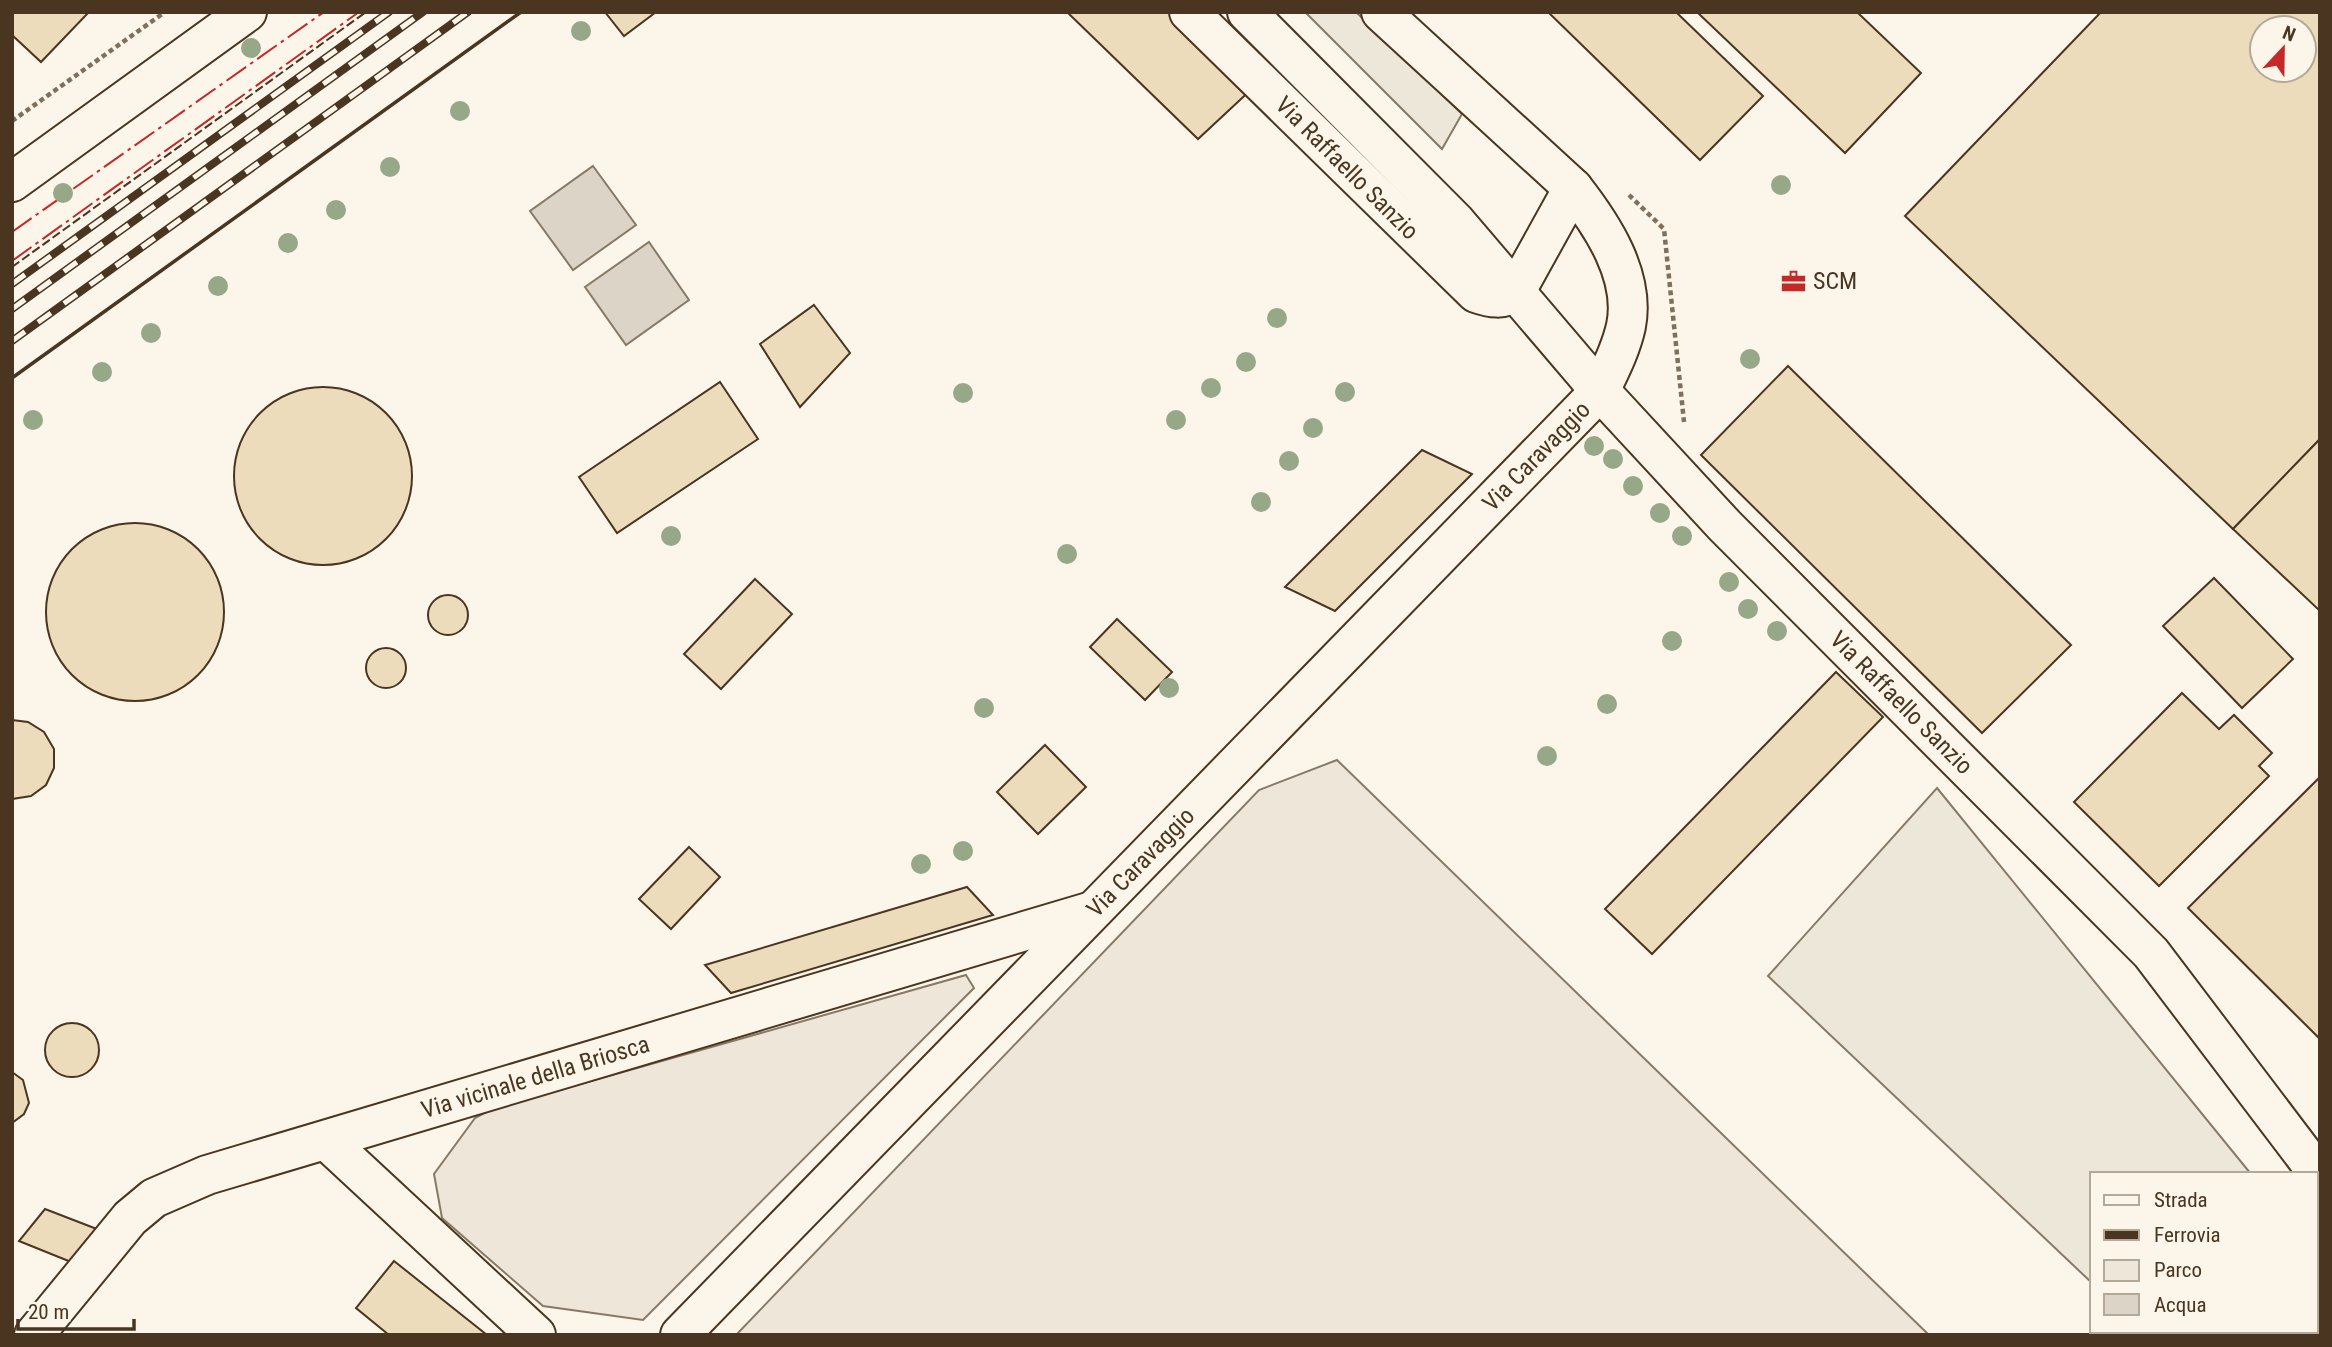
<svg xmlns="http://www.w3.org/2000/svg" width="2332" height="1347" viewBox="0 0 2332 1347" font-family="'Roboto Condensed',sans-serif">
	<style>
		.green { fill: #ede6d9; stroke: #887966; stroke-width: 2 }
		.parking { fill: #ede7d9; stroke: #887966; stroke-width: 2 }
		.water { fill: #dcd4c6; stroke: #887966; stroke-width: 2 }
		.building { fill: #ecdcbc; stroke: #4a3520; stroke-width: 2; fill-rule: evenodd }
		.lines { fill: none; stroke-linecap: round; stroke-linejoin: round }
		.minor-casing { stroke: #4a3520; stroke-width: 42 }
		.major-casing { stroke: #4a3520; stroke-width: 42 }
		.path { stroke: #7f6f5c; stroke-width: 4.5; stroke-dasharray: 5 3.5; stroke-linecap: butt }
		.minor { stroke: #fbf6e9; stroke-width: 38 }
		.major { stroke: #fbf6e9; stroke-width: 38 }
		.rail-casing { stroke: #4a3520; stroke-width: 8 }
		.rail { stroke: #fbf6e9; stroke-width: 5; stroke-dasharray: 16; stroke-linecap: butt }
		.fence { stroke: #4a3520; stroke-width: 2; stroke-dasharray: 9 3.5; stroke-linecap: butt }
		.wall { stroke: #4a3520; stroke-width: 3.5 }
		.power { stroke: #c62828; stroke-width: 2; stroke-dasharray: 24 5 3.5 5; stroke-linecap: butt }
		.tree { fill: #96a887 }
		.labels { text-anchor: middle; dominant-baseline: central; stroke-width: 5; stroke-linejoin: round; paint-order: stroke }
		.street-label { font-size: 24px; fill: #4a3520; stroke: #fbf6e9 }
		.poi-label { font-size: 24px; fill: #4a3520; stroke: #fbf6e9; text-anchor: start }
	</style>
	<rect width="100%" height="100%" fill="#fbf6e9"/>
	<!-- green -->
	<g class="green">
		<polygon points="1337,760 1929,1335 736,1335 1259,790"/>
		<polygon points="966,975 974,988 643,1320 543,1306 442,1218 434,1174 475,1118 492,1109"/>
	</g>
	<!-- parking -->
	<g class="parking">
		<polygon points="1305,12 1356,12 1462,114 1442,149"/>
		<polygon points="1937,788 2251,1174 2092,1174 2092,1283 1768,976"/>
		<polygon points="2316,1254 2320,1258 2320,1335 2147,1335 2143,1331 2316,1331"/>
	</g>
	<!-- water -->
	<g class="water">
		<polygon points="593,166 636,225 573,270 530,211"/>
		<polygon points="649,242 689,300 626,345 585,287"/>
	</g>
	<!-- building -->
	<g class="building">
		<polygon points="12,12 89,12 41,62 12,35"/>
		<polygon points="605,12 656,12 624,36"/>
		<polygon points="1067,12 1177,12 1255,86 1198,139"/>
		<polygon points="1548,12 1676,12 1763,96 1700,160"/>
		<polygon points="1697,12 1857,12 1921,73 1845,153"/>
		<path d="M2101,12h219v427l-87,90 -328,-313zM2262,28h42v42h-42z"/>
		<polygon points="814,305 850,353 800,407 760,344"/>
		<polygon points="1788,366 2071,645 1982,733 1701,455"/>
		<polygon points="720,382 758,439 617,533 579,477"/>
		<circle cx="323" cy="476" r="89"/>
		<polygon points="2320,439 2320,611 2233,529"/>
		<polygon points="1422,450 1472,474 1335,611 1285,587"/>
		<circle cx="135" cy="612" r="89"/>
		<polygon points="2214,578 2293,659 2242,708 2163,626"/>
		<polygon points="755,579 792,614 721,689 684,654"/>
		<circle cx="448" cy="615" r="20"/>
		<polygon points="1117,619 1172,672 1145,700 1090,647"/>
		<circle cx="386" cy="668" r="20"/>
		<polygon points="1836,672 1883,717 1652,954 1605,909"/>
		<polygon points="2182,693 2219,729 2234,715 2272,753 2259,766 2269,776 2159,886 2074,802"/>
		<polygon points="12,720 28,722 44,732 54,749 54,768 46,785 31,796 12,799"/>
		<polygon points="1045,745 1086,787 1038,834 997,792"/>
		<polygon points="2320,777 2320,1039 2188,908"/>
		<polygon points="689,847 720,877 671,929 639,899"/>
		<polygon points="967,887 993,915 731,993 705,965"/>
		<circle cx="72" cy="1050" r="27"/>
		<polygon points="12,1072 23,1080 29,1103 24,1114 12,1123"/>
		<polygon points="45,1209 102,1231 76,1264 19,1241"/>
		<polygon points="394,1261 487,1335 389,1335 356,1308"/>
	</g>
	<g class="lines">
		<defs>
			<g id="minor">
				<path id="s1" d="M1247,12l209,210 144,169 125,135 426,427 169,223"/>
				<polyline points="1381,12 1573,188"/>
				<polyline points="327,1141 536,1335"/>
				<path id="s2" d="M34,1335l96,-117 24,-20 53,-23 885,-264"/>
				<path id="s3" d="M680,1335l920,-944c10,-21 21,-42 26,-65 10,-50 -24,-101 -53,-138l-57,103c-12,10 -26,7 -40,2l-287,-281"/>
			</g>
			<polyline id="major" points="12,182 247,12"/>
		</defs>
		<!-- minor casing -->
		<use href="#minor" class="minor-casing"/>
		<!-- major casing -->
		<use href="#major" class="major-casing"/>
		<!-- path -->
		<g class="path">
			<polyline points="12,121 165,12"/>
			<polyline points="1629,195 1664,229 1684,422"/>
		</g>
		<!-- minor -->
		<use href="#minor" class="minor"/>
		<!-- major -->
		<use href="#major" class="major"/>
		<defs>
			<g id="rail">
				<polyline points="12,284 389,12"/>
				<polyline points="12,309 423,12"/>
				<polyline points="12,341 468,12"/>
			</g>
		</defs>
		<!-- rail casing -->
		<use href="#rail" class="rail-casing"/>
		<!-- rail -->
		<use href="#rail" class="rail"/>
		<!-- fence -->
		<polyline class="fence" points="12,267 366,12"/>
		<!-- wall -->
		<polyline class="wall" points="12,378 521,12"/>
		<!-- power -->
		<g class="power">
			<polyline points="12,232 324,12"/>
			<polyline points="12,261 359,12"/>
		</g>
	</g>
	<!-- trees -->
	<g class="tree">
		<circle cx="581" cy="31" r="10"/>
		<circle cx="251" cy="48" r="10"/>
		<circle cx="460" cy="111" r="10"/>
		<circle cx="390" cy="167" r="10"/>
		<circle cx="1781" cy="185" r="10"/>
		<circle cx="63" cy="193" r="10"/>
		<circle cx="336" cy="210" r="10"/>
		<circle cx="288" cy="243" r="10"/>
		<circle cx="218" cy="286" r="10"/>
		<circle cx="1277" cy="318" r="10"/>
		<circle cx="151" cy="333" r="10"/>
		<circle cx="1750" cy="359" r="10"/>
		<circle cx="1246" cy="362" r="10"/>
		<circle cx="102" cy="372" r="10"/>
		<circle cx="1211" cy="388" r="10"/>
		<circle cx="1345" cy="392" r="10"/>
		<circle cx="963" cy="393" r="10"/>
		<circle cx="33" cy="420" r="10"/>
		<circle cx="1176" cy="420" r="10"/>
		<circle cx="1313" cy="428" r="10"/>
		<circle cx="1594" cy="446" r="10"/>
		<circle cx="1613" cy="459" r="10"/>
		<circle cx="1289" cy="461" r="10"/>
		<circle cx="1633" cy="486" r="10"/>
		<circle cx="1261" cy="502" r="10"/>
		<circle cx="1660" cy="513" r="10"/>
		<circle cx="671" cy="536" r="10"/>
		<circle cx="1682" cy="536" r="10"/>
		<circle cx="1067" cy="554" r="10"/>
		<circle cx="1729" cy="582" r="10"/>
		<circle cx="1748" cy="609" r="10"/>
		<circle cx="1777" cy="631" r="10"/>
		<circle cx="1672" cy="641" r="10"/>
		<circle cx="1169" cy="688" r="10"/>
		<circle cx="1607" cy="704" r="10"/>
		<circle cx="984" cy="708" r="10"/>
		<circle cx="1547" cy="756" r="10"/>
		<circle cx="963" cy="851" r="10"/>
		<circle cx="921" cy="864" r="10"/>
	</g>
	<!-- icons -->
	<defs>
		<symbol id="office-bare" viewBox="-9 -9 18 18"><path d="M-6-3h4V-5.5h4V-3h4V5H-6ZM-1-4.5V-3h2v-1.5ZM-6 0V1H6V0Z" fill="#c62828" stroke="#fbf6e9" stroke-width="2.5" paint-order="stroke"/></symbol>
	</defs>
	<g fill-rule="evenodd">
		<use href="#office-bare" x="1776" y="264" width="35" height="35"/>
	</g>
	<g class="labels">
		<!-- street labels -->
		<g class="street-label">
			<text transform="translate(1347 168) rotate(45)">Via Raffaello Sanzio</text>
			<text stroke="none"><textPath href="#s3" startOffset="1227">Via Caravaggio</textPath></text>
			<text stroke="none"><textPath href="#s1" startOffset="952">Via Raffaello Sanzio</textPath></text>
			<text stroke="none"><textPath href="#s3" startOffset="660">Via Caravaggio</textPath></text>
			<text stroke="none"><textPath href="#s2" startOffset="583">Via vicinale della Briosca</textPath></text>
		</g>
		<!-- poi labels -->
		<g class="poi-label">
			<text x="1813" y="281">SCM</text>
		</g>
	</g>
	<!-- border -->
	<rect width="2332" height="1347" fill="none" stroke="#4a3520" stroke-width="28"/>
	<!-- legend -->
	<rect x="2090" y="1172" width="228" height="161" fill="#fbf6e9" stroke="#b4a999" stroke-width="2"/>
	<rect x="2104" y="1195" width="35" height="10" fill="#fbf6e9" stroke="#b4a999" stroke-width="2"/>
	<text x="2154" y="1207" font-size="21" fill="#4a3520">Strada</text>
	<rect x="2104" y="1230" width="35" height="10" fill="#4a3520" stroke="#b4a999" stroke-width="2"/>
	<text x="2154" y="1242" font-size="21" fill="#4a3520">Ferrovia</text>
	<rect x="2104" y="1260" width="35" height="21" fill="#ede6d9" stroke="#b4a999" stroke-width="2"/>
	<text x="2154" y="1277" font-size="21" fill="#4a3520">Parco</text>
	<rect x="2104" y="1294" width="35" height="21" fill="#dcd4c6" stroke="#b4a999" stroke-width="2"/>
	<text x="2154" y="1312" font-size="21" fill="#4a3520">Acqua</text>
	<!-- north arrow -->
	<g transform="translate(2283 49) rotate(22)"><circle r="33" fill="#fbf6e9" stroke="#b4a999" stroke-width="2"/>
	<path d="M0-5L12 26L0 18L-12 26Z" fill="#c62828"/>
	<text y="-10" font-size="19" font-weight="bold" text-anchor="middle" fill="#4a3520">N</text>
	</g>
	<!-- scale -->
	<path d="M18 1319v10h116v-10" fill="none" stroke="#4a3520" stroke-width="3.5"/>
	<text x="28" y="1319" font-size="21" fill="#4a3520" stroke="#fbf6e9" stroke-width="5" paint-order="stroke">20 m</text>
</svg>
